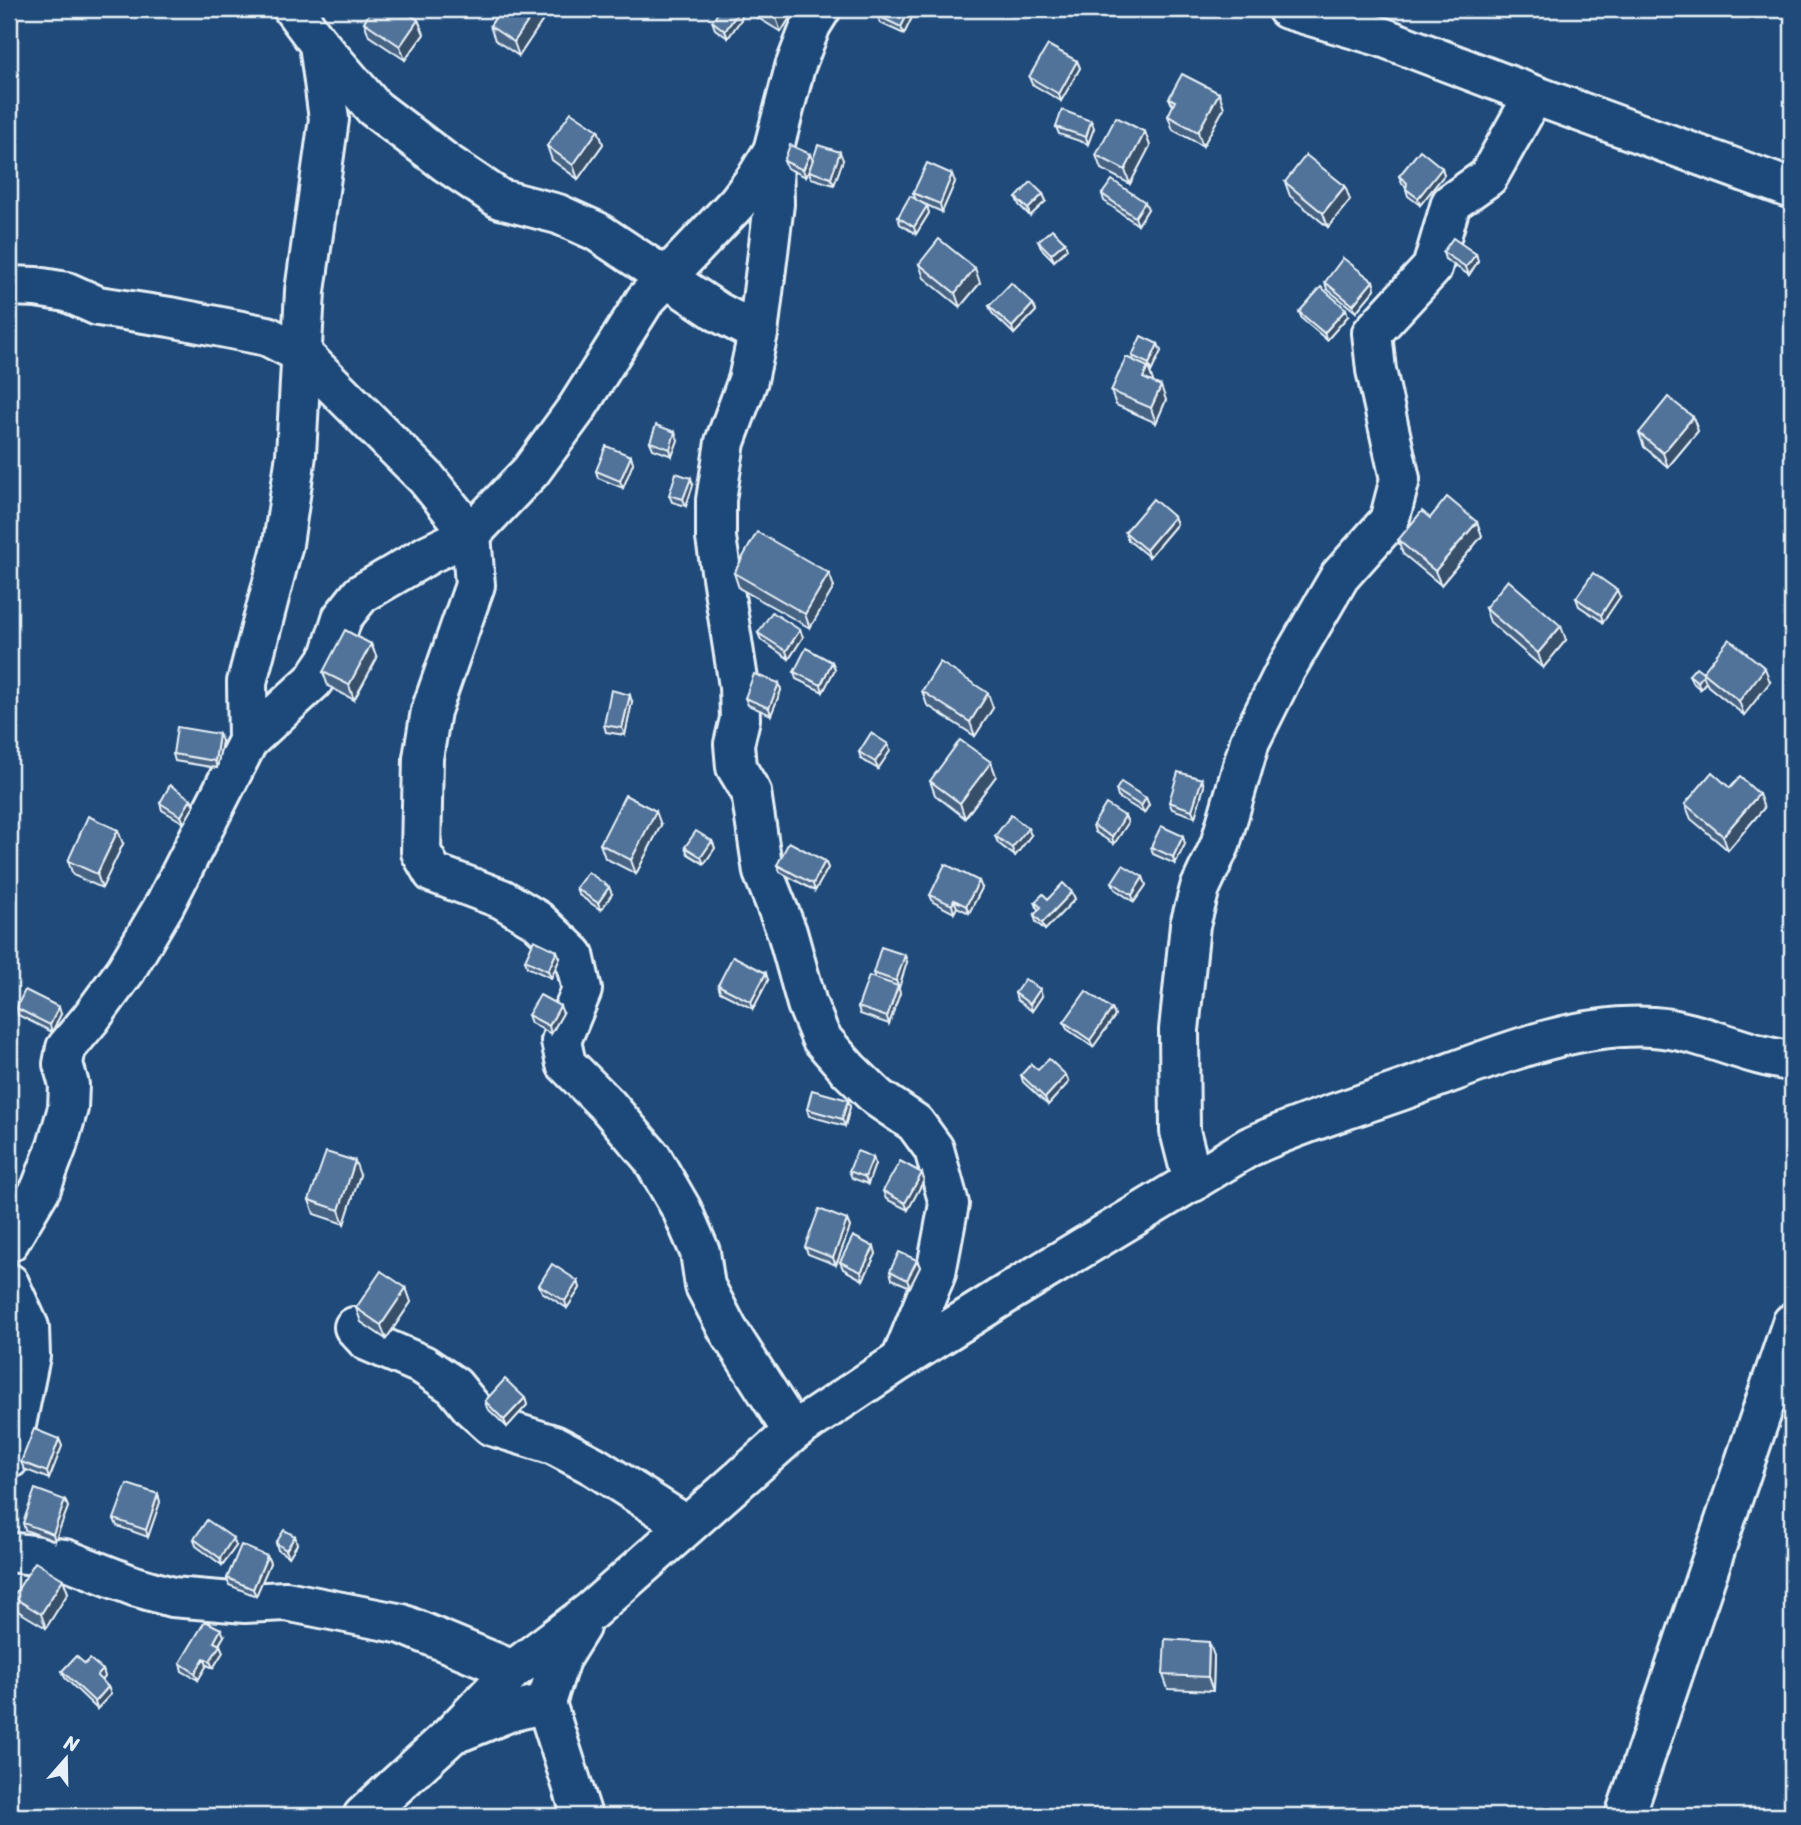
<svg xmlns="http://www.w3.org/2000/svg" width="1801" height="1825" viewBox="0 0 1801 1825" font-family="Sriracha,sans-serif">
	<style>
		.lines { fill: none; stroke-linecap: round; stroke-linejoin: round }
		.minor-casing { stroke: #e8f1f8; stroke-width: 44 }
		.minor { stroke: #1f4a7a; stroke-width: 38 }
		.wall { fill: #466384; stroke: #e8f1f8; stroke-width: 2 }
		.shaded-wall { fill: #39506b; stroke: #e8f1f8; stroke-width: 2 }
		.building { fill: #517399; stroke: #e8f1f8; stroke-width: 2 }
	</style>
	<rect width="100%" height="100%" fill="#1f4a7a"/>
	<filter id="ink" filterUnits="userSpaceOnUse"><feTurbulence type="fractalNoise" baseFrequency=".0143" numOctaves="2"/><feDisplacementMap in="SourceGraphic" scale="14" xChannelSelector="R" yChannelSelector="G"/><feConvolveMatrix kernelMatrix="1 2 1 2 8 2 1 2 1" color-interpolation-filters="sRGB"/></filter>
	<g filter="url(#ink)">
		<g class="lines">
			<defs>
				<g id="minor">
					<polyline points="821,9 811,25 795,67 773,151 774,204 758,333 748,380 725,442 716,500 716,538 739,686 740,719 734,744 736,767 751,792 763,872 787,932 807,1004 821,1038 849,1070 878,1098 915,1123 934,1149 949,1204 936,1273 901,1360"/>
					<polyline points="1287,9 1382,37 1534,95 1792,189"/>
					<polyline points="319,44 374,108 445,162 500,199 558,214 596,231 718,312 758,333"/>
					<polyline points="9,286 36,287 67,292 98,306 170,317 267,336 302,354 426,478 471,534 475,585 431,711 423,758 421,852 433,873 502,899 537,920 574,955 582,990 561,1041 566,1064 608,1106 652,1158 682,1210 700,1252 705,1286 728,1330 793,1432"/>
					<polyline points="248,741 313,681 330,656 342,618 361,594 429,554 471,534 531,471 577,408 645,300 737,203 757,177 773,151"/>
					<polyline points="1193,1182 1180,1131 1179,1030 1190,925 1200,888 1220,845 1250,741 1286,669 1340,576 1389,521 1400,479 1376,370 1372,333 1432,268 1451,203 1488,177 1534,95"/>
					<polyline points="9,1242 41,1188 57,1146 68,1108 69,1085 63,1064 66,1048 91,1018 126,970 165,904 248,741 247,682 283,544 296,455 305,291 329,119 319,44 293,9"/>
					<polyline points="9,1283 29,1327 30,1356 9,1459"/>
					<polyline points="354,1327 367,1341 423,1365 454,1386 472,1408 492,1426 554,1445 594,1466 686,1525"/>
					<polyline points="9,1552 65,1559 134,1586 172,1597 245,1603 286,1601 402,1624 513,1670"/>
					<polyline points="580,1627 560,1659 546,1703 582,1816"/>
					<polyline points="462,1731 509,1712 546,1703"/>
					<path d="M363,1816l87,-80 63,-66 78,-59 202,-179 108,-72 113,-71 235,-142c50,-23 103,-39 154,-57 80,-28 165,-68 250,-63 48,3 92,29 139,34"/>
					<polyline points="1625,1816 1792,1323"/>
				</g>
			</defs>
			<!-- minor casing -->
			<use href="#minor" class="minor-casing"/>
			<!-- minor -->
			<use href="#minor" class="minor"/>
		</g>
		<!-- wall -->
		<g class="wall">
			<polygon points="501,9 548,9 549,11 519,56 495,40 490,26"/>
			<polygon points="752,9 802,9 799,14 794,11 781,32 755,16"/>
			<polygon points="881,9 916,9 904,34 880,23 878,16"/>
			<polygon points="739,11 742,18 728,38 715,29 712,21"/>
			<polygon points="418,20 424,34 405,60 369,36 364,22"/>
			<polygon points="1077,61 1080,68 1061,101 1032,84 1029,77"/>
			<polygon points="1219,93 1224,108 1203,146 1173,130 1168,116 1173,107 1169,98"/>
			<polygon points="1091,121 1094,128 1088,144 1059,134 1056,127"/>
			<polygon points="598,130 603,144 578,179 552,160 547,146"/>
			<polygon points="1145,132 1150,146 1130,184 1101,169 1096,155"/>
			<polygon points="843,160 834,185 811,178 809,171 810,168 806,177 787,168 784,161"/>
			<polygon points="1442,168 1444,175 1420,205 1408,196 1406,189 1406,187 1402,183 1399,176"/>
			<polygon points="955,182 942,212 920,202 927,206 929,213 916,234 900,224 898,217 916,200 913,193"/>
			<polygon points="1285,182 1350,200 1328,227 1290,196"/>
			<polygon points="1043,194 1046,201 1030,216 1019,205 1016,198"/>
			<polygon points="1102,194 1148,209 1138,225 1104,201"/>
			<polygon points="1038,241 1067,249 1054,261 1041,248"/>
			<polygon points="1443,252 1476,254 1478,261 1469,275 1445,259"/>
			<polygon points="919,264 980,283 960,307 924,278"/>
			<polygon points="1373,281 1375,289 1356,312 1327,289 1325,282"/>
			<polygon points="1033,304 1036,311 1014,334 992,313 989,306"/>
			<polygon points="1299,312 1348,316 1327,340 1302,319"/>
			<polygon points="1158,344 1161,351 1151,372 1149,370 1153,382 1166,400 1156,423 1116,405 1111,391 1134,361 1132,356"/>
			<polygon points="1693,417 1698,431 1668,467 1644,447 1639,433"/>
			<polygon points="678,440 672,456 653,449 650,442"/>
			<polygon points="631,456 633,463 623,488 598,478 596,471"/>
			<polygon points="693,485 686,506 672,502 669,495"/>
			<polygon points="1174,517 1177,524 1149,557 1128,540 1125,532"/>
			<polygon points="1430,518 1477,522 1482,536 1441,585 1403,554 1398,540"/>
			<polygon points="734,573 834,587 810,628 739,588"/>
			<polygon points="1620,597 1603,622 1579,606 1576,598"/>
			<polygon points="1485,608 1566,640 1543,668 1490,622"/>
			<polygon points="758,633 803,637 789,659 761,640"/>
			<polygon points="371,644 377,658 354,700 328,686 323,672"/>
			<polygon points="832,662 835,669 823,692 796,679 794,672"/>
			<polygon points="1703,672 1770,682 1744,715 1708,686 1706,682 1700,689 1692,682 1689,675"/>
			<polygon points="779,683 781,690 771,715 748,705 745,698"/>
			<polygon points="922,691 993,708 975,736 927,705"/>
			<polygon points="632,702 625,735 606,732 604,725"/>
			<polygon points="222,741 217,768 175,761 173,754"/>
			<polygon points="890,751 878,769 861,759 859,752"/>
			<polygon points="991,762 996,776 965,818 935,795 930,781"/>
			<polygon points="1202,779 1204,786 1195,817 1172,809 1169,802"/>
			<polygon points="1730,788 1764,808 1728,850 1691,819 1685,804"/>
			<polygon points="1116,790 1146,798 1149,805 1144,813 1118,797"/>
			<polygon points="191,799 194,806 184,823 162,810 160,803"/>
			<polygon points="1125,816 1128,823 1114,844 1095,832 1093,825"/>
			<polygon points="661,825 636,874 605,858 600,844"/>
			<polygon points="1031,835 1015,856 998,843 995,836"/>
			<polygon points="712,841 715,848 704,864 688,854 685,847"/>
			<polygon points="123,844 102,888 73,875 68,861"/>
			<polygon points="1185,844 1175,864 1153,854 1151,847"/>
			<polygon points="825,861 828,868 815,891 780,872 777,865"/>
			<polygon points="1143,877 1146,885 1134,902 1115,889 1112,882"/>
			<polygon points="576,888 612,894 601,910 579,895"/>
			<polygon points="982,888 969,913 957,907 954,913 933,902 930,895"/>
			<polygon points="1072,892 1075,899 1045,930 1036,922 1034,915 1038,910 1035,902"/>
			<polygon points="560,958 551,978 527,967 525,960"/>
			<polygon points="907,962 898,988 900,993 889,1024 860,1014 858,1007 875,978 873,973"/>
			<polygon points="768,980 753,1009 720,992 718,985"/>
			<polygon points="1015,993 1042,996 1032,1011 1017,1000"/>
			<polygon points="16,1008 61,1014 52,1032 18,1015"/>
			<polygon points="1112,1009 1115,1016 1093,1047 1067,1029 1064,1022"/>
			<polygon points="563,1013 551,1034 531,1023 528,1015"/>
			<polygon points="1038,1070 1069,1082 1048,1105 1023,1082 1021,1075"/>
			<polygon points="848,1100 850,1107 845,1126 809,1116 807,1109"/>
			<polygon points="873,1157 875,1164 868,1184 852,1178 849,1171"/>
			<polygon points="922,1173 924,1180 908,1210 886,1199 883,1191"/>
			<polygon points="360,1175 344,1224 314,1214 309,1200"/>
			<polygon points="847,1220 850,1227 836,1265 808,1254 805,1247"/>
			<polygon points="874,1247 876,1254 863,1280 843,1269 840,1262"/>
			<polygon points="917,1260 920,1267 910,1287 892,1279 890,1271"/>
			<polygon points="578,1281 580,1288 567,1308 542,1292 539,1285"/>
			<polygon points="406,1288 411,1302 386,1339 361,1322 356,1308"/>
			<polygon points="525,1398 527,1405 507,1427 487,1408 485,1401"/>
			<polygon points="59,1439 62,1446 49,1479 24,1469 21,1462"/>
			<polygon points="158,1494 160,1502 148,1537 117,1526 114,1519"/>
			<polygon points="65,1500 68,1507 55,1541 25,1530 23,1523"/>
			<polygon points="295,1536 297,1544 289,1557 278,1550 276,1543"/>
			<polygon points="194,1539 236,1546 222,1565 196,1546"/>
			<polygon points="267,1556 270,1563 256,1596 229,1585 227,1578"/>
			<polygon points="63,1579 68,1593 46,1628 18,1611 13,1597"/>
			<polygon points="224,1636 219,1645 223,1652 213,1668 207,1665 198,1680 182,1671 180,1663"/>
			<polygon points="1214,1656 1213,1691 1168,1689 1163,1675"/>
			<polygon points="85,1664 103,1670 105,1677 102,1680 108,1687 111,1694 97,1709 65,1678 62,1671"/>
		</g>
		<!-- shaded-wall -->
		<g class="shaded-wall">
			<polygon points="536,9 548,9 549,11 519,56 514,42"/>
			<polygon points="782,9 793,9 794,11 781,32 776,18"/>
			<polygon points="910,9 916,9 904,34 901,27"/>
			<polygon points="739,11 742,18 728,38 725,31"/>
			<polygon points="418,20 424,34 405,60 400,46"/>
			<polygon points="1077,61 1080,68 1061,101 1059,94"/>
			<polygon points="1219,93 1224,108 1203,146 1198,132"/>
			<polygon points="1091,121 1094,128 1088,144 1086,137"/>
			<polygon points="598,130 603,144 578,179 573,165"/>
			<polygon points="1145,132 1150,146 1130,184 1125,170"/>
			<polygon points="840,152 843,160 834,185 831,178"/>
			<polygon points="810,154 813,161 806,177 803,170"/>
			<polygon points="1442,168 1444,175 1420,205 1418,198"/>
			<polygon points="952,174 955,182 942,212 940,204"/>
			<polygon points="1345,186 1350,200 1328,227 1323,213"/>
			<polygon points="1043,194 1046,201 1030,216 1028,209"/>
			<polygon points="1145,202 1148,209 1138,225 1135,217"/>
			<polygon points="927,206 929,213 916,234 914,227"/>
			<polygon points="1065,242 1067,249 1054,261 1051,254"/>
			<polygon points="1476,254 1478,261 1469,275 1466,267"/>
			<polygon points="975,268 980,283 960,307 955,293"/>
			<polygon points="1373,281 1375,289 1356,312 1353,305"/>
			<polygon points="1033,304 1036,311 1014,334 1012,327"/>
			<polygon points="1346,309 1348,316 1327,340 1324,333"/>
			<polygon points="1158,344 1161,351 1151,372 1149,364"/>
			<polygon points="1148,367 1153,381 1148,392 1143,378"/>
			<polygon points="1161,386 1166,400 1156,423 1151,408"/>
			<polygon points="1693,417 1698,431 1668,467 1663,453"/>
			<polygon points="675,432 678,440 672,456 670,449"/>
			<polygon points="631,456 633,463 623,488 620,481"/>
			<polygon points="691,478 693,485 686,506 683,499"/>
			<polygon points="1174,517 1177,524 1149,557 1146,550"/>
			<polygon points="1477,522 1482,536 1441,585 1435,571"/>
			<polygon points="829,573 834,587 810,628 805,614"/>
			<polygon points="1617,590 1620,597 1603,622 1601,615"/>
			<polygon points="1561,626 1566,640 1543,668 1538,653"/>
			<polygon points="800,630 803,637 789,659 786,651"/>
			<polygon points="371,644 377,658 354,700 349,685"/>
			<polygon points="832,662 835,669 823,692 821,685"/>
			<polygon points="1765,668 1770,682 1744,715 1739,701"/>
			<polygon points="1703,675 1706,682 1700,689 1698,682"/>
			<polygon points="779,683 781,690 771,715 769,708"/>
			<polygon points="988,693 993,708 975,736 970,722"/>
			<polygon points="630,695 632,702 625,735 622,728"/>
			<polygon points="219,734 222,741 217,768 215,761"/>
			<polygon points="888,744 890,751 878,769 875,762"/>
			<polygon points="991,762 996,776 965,818 960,803"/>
			<polygon points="1202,779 1204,786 1195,817 1192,810"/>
			<polygon points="1759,794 1764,808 1728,850 1723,836"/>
			<polygon points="1146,798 1149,805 1144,813 1141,806"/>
			<polygon points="191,799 194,806 184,823 181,816"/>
			<polygon points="656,811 661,825 636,874 631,860"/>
			<polygon points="1125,816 1128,823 1114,844 1112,837"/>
			<polygon points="1028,828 1031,835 1015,856 1012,848"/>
			<polygon points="118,830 123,844 102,888 97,874"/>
			<polygon points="1183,836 1185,844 1175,864 1173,857"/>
			<polygon points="712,841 715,848 704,864 701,857"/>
			<polygon points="825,861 828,868 815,891 813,884"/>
			<polygon points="1143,877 1146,885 1134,902 1132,895"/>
			<polygon points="979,881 982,888 969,913 966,906"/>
			<polygon points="609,887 612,894 601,910 598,903"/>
			<polygon points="1072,892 1075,899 1045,930 1042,923"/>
			<polygon points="954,900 957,907 954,913 952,905"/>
			<polygon points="557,951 560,958 551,978 548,971"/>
			<polygon points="905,955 907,962 899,988 896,981"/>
			<polygon points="766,973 768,980 753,1009 751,1002"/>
			<polygon points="898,986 900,993 889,1024 887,1017"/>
			<polygon points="1040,989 1042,996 1032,1011 1030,1004"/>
			<polygon points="560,1006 563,1013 551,1034 549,1026"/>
			<polygon points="59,1007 61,1014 52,1032 50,1025"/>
			<polygon points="1112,1009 1115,1016 1093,1047 1090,1040"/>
			<polygon points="1066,1075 1069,1082 1048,1105 1045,1098"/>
			<polygon points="848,1100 850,1107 845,1126 842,1119"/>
			<polygon points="873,1157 875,1164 868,1184 865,1177"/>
			<polygon points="355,1161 360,1175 344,1224 339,1210"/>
			<polygon points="922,1173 924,1180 908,1210 905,1203"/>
			<polygon points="847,1220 850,1227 836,1265 833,1258"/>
			<polygon points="874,1247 876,1254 863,1280 861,1272"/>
			<polygon points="917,1260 920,1267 910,1287 907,1280"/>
			<polygon points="578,1281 580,1288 567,1308 565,1301"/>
			<polygon points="406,1288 411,1302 386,1339 381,1325"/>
			<polygon points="525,1398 527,1405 507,1427 504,1420"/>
			<polygon points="59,1439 62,1446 49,1479 47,1472"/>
			<polygon points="158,1494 160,1502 148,1537 146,1530"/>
			<polygon points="65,1500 68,1507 55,1541 53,1534"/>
			<polygon points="295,1536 297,1544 289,1557 286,1550"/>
			<polygon points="233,1538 236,1546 222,1565 220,1558"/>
			<polygon points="267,1556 270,1563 256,1596 253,1589"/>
			<polygon points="63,1579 68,1593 46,1628 41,1614"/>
			<polygon points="221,1629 224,1636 216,1649 214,1642"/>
			<polygon points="1209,1642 1214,1656 1213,1691 1208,1677"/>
			<polygon points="220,1645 223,1652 213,1668 210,1661"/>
			<polygon points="204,1658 207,1665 198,1680 195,1673"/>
			<polygon points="103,1670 105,1677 100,1683 97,1676"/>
			<polygon points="108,1687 111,1694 97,1709 95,1702"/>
		</g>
		<!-- building -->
		<g class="building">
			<polygon points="372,9 402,9 418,20 400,46 364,22"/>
			<polygon points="501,9 536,9 514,42 490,26"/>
			<polygon points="721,9 736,9 739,11 725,31 712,21"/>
			<polygon points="760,9 782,9 776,18"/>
			<polygon points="881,9 910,9 901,27 878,16"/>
			<polygon points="1048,45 1077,61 1059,94 1029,77"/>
			<polygon points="1182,74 1219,93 1198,132 1168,116 1175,101 1169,98"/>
			<polygon points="1062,110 1091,121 1086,137 1056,127"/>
			<polygon points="571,112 598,130 573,165 547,146"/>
			<polygon points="1116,117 1145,132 1125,170 1096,155"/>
			<polygon points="790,145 810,154 803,170 784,161"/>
			<polygon points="818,145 840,152 831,178 809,171"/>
			<polygon points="1420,150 1442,168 1418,198 1406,189 1407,183 1399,176"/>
			<polygon points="1306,155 1345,186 1323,213 1285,182"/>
			<polygon points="927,163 952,174 940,204 913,193"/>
			<polygon points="1112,180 1145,202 1135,217 1102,194"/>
			<polygon points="1031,182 1043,194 1028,209 1016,198"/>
			<polygon points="910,196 927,206 914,227 898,217"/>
			<polygon points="1052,229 1065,242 1051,254 1038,241"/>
			<polygon points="1453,238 1476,254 1466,267 1443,252"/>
			<polygon points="939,239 975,268 955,293 919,264"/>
			<polygon points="1343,258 1373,281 1353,305 1325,282"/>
			<polygon points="1011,283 1033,304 1012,327 989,306"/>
			<polygon points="1321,287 1346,309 1324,333 1299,312"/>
			<polygon points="1141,336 1158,344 1149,364 1132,356"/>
			<polygon points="1126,357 1148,367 1143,378 1161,386 1151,408 1111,391"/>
			<polygon points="1668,397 1693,417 1663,453 1639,433"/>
			<polygon points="656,425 675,432 670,449 650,442"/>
			<polygon points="606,446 631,456 620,481 596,471"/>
			<polygon points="676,473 691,478 683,499 669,495"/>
			<polygon points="1447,497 1477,522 1435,571 1398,540 1422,511 1430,518"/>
			<polygon points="1153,499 1174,517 1146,550 1125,532"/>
			<polygon points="757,532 829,573 805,614 734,573"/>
			<polygon points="1593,573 1617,590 1601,615 1576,598"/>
			<polygon points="1508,580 1561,626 1538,653 1485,608"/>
			<polygon points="772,612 800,630 786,651 758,633"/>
			<polygon points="345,630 371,644 349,685 323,672"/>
			<polygon points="1729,639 1765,668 1739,701 1703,672"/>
			<polygon points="806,648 832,662 821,685 794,672"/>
			<polygon points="940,662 988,693 970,722 922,691"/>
			<polygon points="1696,667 1704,673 1703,672 1703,675 1698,682 1689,675"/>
			<polygon points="754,674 779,683 769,708 745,698"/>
			<polygon points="611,690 630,695 622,728 604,725"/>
			<polygon points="177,727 219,734 215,761 173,754"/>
			<polygon points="871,733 888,744 875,762 859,752"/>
			<polygon points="960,740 991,762 960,803 930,781"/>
			<polygon points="1178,772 1202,779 1192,810 1169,802"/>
			<polygon points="1712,772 1730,788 1740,777 1759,794 1723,836 1685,804"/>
			<polygon points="1121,782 1146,798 1141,806 1116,790"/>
			<polygon points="170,785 191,799 181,816 160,803"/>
			<polygon points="625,795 656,811 631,860 600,844"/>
			<polygon points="1106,804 1125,816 1112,837 1093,825"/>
			<polygon points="1011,815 1028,828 1012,848 995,836"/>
			<polygon points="88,816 118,830 97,874 68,861"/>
			<polygon points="1161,826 1183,836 1173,857 1151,847"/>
			<polygon points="696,831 712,841 701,857 685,847"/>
			<polygon points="789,842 825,861 813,884 777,865"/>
			<polygon points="945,864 979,881 966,906 954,900 952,905 930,895"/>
			<polygon points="1123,865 1143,877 1132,895 1112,882"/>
			<polygon points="588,872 609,887 598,903 576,888"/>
			<polygon points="1063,883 1072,892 1042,923 1034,915 1041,907 1035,902 1043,894 1048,899"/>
			<polygon points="534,940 557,951 548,971 525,960"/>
			<polygon points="881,947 905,955 896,981 873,973"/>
			<polygon points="733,956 766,973 751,1002 718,985"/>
			<polygon points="869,976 898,986 887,1017 858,1007"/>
			<polygon points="1025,979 1040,989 1030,1004 1015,993"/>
			<polygon points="25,990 59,1007 50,1025 16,1008"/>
			<polygon points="1086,991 1112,1009 1090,1040 1064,1022"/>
			<polygon points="540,995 560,1006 549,1026 528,1015"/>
			<polygon points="1049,1059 1066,1075 1045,1098 1021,1075 1031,1064 1038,1070"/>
			<polygon points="812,1090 848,1100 842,1119 807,1109"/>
			<polygon points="857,1151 873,1157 865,1177 849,1171"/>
			<polygon points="326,1152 355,1161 339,1210 309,1200"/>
			<polygon points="900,1161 922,1173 905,1203 883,1191"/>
			<polygon points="819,1209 847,1220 833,1258 805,1247"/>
			<polygon points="853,1236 874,1247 861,1272 840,1262"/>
			<polygon points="899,1252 917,1260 907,1280 890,1271"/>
			<polygon points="552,1264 578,1281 565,1301 539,1285"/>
			<polygon points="381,1271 406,1288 381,1325 356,1308"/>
			<polygon points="505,1379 525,1398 504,1420 485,1401"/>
			<polygon points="34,1429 59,1439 47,1472 21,1462"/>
			<polygon points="127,1484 158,1494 146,1530 114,1519"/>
			<polygon points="35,1489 65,1500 53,1534 23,1523"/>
			<polygon points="207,1520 233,1538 220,1558 194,1539"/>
			<polygon points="284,1530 295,1536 286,1550 276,1543"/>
			<polygon points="241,1545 267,1556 253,1589 227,1578"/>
			<polygon points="35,1562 63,1579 41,1614 13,1597"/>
			<polygon points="205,1621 221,1629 214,1642 220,1645 210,1661 204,1658 195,1673 180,1663"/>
			<polygon points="1165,1639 1209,1642 1208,1677 1163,1675"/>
			<polygon points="76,1656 85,1664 90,1659 103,1670 97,1676 108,1687 95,1702 62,1671"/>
		</g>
	</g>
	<!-- margin -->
	<rect width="1801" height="1825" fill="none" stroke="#1f4a7a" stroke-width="35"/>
	<rect x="18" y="18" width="1766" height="1790" fill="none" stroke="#e8f1f8" stroke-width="2.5" filter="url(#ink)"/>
	<!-- north arrow -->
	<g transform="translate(66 1759) rotate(20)" stroke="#1f4a7a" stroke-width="5" paint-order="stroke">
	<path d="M0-5L12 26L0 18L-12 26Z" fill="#e8f1f8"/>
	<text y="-10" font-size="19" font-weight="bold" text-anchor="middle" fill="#e8f1f8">N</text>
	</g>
</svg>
